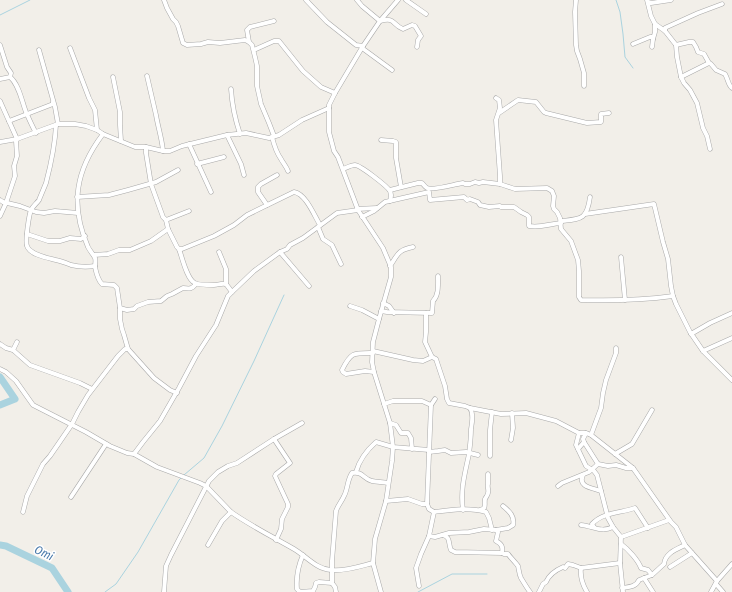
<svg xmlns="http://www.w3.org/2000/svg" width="732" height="592" viewBox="0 0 732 592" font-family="'Fira Sans Condensed',sans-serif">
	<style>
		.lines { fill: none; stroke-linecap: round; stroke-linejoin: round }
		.stream { stroke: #aad3df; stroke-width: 1 }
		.river { stroke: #aad3df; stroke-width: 7 }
		.minor-casing { stroke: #a9a9a9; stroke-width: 5 }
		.minor { stroke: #fff; stroke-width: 4 }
		.labels { text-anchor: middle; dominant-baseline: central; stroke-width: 3; stroke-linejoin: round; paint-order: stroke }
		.water-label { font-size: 12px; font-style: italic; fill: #4a7aab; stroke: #fff }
	</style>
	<rect width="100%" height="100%" fill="#f2efe9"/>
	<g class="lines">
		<!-- stream -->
		<g class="stream">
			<polyline points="616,0 620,12 623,34 625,57 633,68"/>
			<polyline points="0,15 30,0"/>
			<polyline points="184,475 204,458 222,426 254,361 284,295"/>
			<polyline points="105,592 116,584 138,552 179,480 182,477"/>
			<polyline points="418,592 452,574 487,574"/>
		</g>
		<!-- river -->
		<g class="river">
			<polyline points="0,377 15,399 0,405"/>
			<polyline points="0,545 6,546 52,568 68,592"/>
		</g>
		<defs>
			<g id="minor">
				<polyline points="164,0 167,8 173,19 176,22 178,26 183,43 187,45 201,44 208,42 220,43 245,40 249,42 252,45 255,57 257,66 257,86 261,104 269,123 274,136"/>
				<polyline points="306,0 327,22 356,45 363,46"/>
				<path d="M357,0l5,6 18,15c16,-4 11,3 23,8l9,-4 3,1 6,10 -3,4 -1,7"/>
				<polyline points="406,0 426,14"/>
				<polyline points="576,0 575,12 576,45 577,51 580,59 584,73 584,86"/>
				<polyline points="647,0 651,16 655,24 655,32 653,39 652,47"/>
				<polyline points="648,2 651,3 671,0"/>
				<polyline points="655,24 665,31 676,45 677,57 681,77 684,83 690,90 697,103 703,128 707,136 710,149"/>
				<polyline points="665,31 665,28 667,27 698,13 722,4"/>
				<polyline points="249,42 247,30 250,27 274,21"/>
				<polyline points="633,44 650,37 652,37 653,39"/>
				<polyline points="0,45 7,67 11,73 10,77 0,79"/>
				<path d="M676,45l13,-3h4l3,5 2,5 6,2 5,9 2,1 5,6 9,4c3,5 3,11 7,14"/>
				<polyline points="70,48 89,98 95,110 97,130"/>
				<polyline points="362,48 392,70"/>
				<polyline points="39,50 55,107 58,124"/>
				<polyline points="254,50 274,41 279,41 303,71 321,87 335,93"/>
				<path d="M147,76l9,39c2,12 6,24 7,36"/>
				<path d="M10,77c9,7 12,25 16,35 3,7 6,14 10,21"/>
				<polyline points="113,77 120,112 120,125 121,141"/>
				<polyline points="681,77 709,63"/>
				<path d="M231,89c1,16 4,30 9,45"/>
				<path d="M496,98l3,2 1,8 -4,12 4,56v8l15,5 32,-1 5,3 2,5 -1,10 1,3 3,3 3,6 1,11 10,12 7,19 1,11v26l2,3c30,1 62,0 92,-4"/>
				<polyline points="0,101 17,139 16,141 17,156 14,166 15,176 6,203 0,216"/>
				<polyline points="499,113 518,100 536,102 544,112 546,113 587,123 601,122 601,114 609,113"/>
				<polyline points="9,121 53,104 53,102"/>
				<path d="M56,125c-1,20 -5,39 -10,58 -2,5 -5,12 -7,17 -2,3 -6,6 -8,10 -2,5 -6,31 -4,36 3,9 21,12 29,14 5,1 10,3 15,5 8,2 16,2 24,1"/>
				<path d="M103,134c-28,37 -33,71 -15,113 2,4 5,7 7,11 1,3 0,5 0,9 1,5 3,13 7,17l12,1 3,3 3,20 7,2 7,-1 3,-3 11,-4 13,-1 6,-5 5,-2 11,-6c7,1 9,1 13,-4"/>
				<polyline points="227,135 241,164 244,175"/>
				<path d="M272,137c2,8 4,15 9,22 2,4 5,7 7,12"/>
				<polyline points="381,140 393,141 396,142 396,158 401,187"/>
				<polyline points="0,142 17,139 58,124 75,124 86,126 97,130 103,134 135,147 146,147 163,151 170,151 182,146 227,135 246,133 269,138 279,135 302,120 329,108"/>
				<polyline points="189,144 211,192"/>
				<polyline points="146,147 146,153 151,184 163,217 166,220 189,211"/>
				<polyline points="197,164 224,157"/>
				<path d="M343,169c3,-1 8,-4 12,-4 5,0 32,21 35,26 2,4 1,6 0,10"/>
				<path d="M390,190l28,-7h4c2,2 3,4 5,5 6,3 28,-4 36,-5l2,1h5l5,-2 4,1 4,-1 17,2"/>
				<polyline points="77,197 109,195 128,190 156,182 178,170"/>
				<polyline points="0,200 3,202 20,206 36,212 44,213 55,211 78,213"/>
				<polyline points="267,205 258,192 258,187 261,184 277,175"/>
				<polyline points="357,209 377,208"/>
				<polyline points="585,214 654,204 663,242 668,259 671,286 673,296 676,304 690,332 703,351 732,380"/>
				<path d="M362,217l12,-6 11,-9 44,-10 1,8 34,-3 3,3 3,-1 8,3 2,3 9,2 11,-1 1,1h13l7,5 6,3 2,2v9c12,2 20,-2 32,-3"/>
				<path d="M166,220l2,9 9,18 2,2h3l32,-13 20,-11 13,-10 47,-23c12,2 20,23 26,33"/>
				<path d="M561,221c20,-2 26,-1 29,-24"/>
				<polyline points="318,227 323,239 332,245 341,264"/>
				<polyline points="27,234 48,241 60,241 70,238 81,239 85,236"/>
				<path d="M179,249c3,8 8,31 16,34 3,2 15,2 19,2 4,0 7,-2 12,-1"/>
				<polyline points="219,252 226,269 226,284 232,292"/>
				<polyline points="280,252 309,286"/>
				<polyline points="94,255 108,254 119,250 130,250 151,241 168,229"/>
				<polyline points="621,257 625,300"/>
				<path d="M390,266c8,-12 8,-16 23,-19"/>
				<polyline points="383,303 389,306 394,313"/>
				<polyline points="350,306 362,310 379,319"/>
				<polyline points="120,308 120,319 122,329 124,335 128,349 154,378 170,390 177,393"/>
				<path d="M381,311l6,1 45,1 1,-12c6,-6 5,-16 5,-25"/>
				<polyline points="426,313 426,332 425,342 432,357"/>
				<polyline points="691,334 710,323 732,313"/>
				<polyline points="17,342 13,350 30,365 80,383 92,389"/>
				<polyline points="0,344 6,348 13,350"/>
				<path d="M373,351l40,9 10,1 9,-4 4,2 9,27 2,13 2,4 16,3 5,2c4,6 2,15 1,21 0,9 -1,17 -2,25 -4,19 -9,36 -6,56"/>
				<polyline points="703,351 732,338"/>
				<path d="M373,353c-20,0 -22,-1 -31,17l1,2 3,2 19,-3 9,1"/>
				<path d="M0,369l6,3 10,9 17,24 53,27 24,14 17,7 7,1 23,13 43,16 6,3 25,26c20,14 42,25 63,37 12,7 22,20 37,21 13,2 30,-4 42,-7"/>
				<polyline points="384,404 393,401 422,401 431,405"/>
				<polyline points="470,408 501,414 526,413 556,421 579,433 586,433 591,435 633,468 671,522 676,527 685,545 717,581"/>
				<polyline points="390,423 396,425 401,433 408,433 411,438 412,449"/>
				<polyline points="579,433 576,445 586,466 594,471 597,475 608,518 613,527 621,537 620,563 623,592"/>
				<polyline points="591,435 601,408 603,393 606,380 616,353 616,348"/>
				<polyline points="511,440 513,428 512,413"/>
				<polyline points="584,442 598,464 608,466 616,465 626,468 633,468"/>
				<polyline points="578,449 584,442 583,439 586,433"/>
				<polyline points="429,452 438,451 445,450 451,453 466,452 478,455"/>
				<polyline points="134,454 143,442 160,421 179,388 196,356 216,325 228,296 232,292 254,271 280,252 287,249 290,245 303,238 337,213 358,210"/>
				<polyline points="615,454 632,444 652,410"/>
				<polyline points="490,456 490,430 492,412"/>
				<path d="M356,472c3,-11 11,-22 20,-30l17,5 36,3"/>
				<path d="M583,475c-6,12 10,13 18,16"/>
				<polyline points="558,486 562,483 589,472 598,464"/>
				<polyline points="71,497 106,444"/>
				<polyline points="386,501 408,499 422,504 427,504"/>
				<path d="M480,510c7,-2 4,-5 5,-11 1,-2 3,-4 3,-6 1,-3 -1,-6 0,-9 0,-4 0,-7 0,-10"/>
				<polyline points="23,512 27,496 43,464 50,456 72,424 78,412 88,395 118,356 125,349 128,349"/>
				<polyline points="434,512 429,509 427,504 431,405 435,399"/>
				<path d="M581,525c12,1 20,8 32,2"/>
				<path d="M594,527l-2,-3c11,-12 29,-11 43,-16l13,20"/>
				<path d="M496,530l2,2 -2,9c6,3 7,6 6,12l2,1h4c2,3 8,9 10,12 1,4 1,8 3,12 3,5 6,10 9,14"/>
				<path d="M443,535c8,2 5,9 8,15l4,2 47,1"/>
				<path d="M429,536l6,1 14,-4 20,-1 15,-3 12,1 12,-2 5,-3c2,-9 -4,-14 -10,-19"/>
				<polyline points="621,537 624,536 669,520"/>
				<polyline points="276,540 281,529 282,519 288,507 288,504 275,476 276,474 290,463 274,439 302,423"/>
				<path d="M621,544c7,5 17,16 20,24l7,2 4,5"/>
				<polyline points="208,545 222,521 231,512"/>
				<path d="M303,555c-5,11 -7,22 -6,34l3,3 13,-1 2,-4 1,-4 3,-1 13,1"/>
				<polyline points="670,567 692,553"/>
				<path d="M581,568c-1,9 1,16 6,24"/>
				<polyline points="644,578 653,592"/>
				<polyline points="716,584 723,592"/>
				<path d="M419,586l-3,-18 5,-14 8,-18 5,-24c16,-2 36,-5 52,0l3,6 3,12"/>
				<path d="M622,588c7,-1 14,-1 17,-8l13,-5 12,-11c1,-11 13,-15 21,-19"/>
				<polyline points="164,592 166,566 171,555 209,481 218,472 228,466 237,463 274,439"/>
				<path d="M336,592l-1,-5 -3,-4v-22l4,-50c2,-6 6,-10 8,-15 4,-7 3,-16 8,-23 11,-2 11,6 20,8 5,1 11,1 16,2"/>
				<polyline points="381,592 373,563 375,539 386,501 392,461 393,447 390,423 374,372 372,362 373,342 379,319 391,277 391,267 383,248 358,210 338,157 334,151 329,132 329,105 335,93 363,46 380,21 398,0"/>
				<path d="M539,592l4,-8 3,-2c3,-7 10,-12 17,-15l2,1 3,-4 5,1 8,3 39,-5"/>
				<polyline points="711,592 717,581 732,564"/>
			</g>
		</defs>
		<!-- minor casing -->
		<use href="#minor" class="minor-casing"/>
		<!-- minor -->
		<use href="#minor" class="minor"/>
	</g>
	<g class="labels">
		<!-- water labels -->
		<g class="water-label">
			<text transform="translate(44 553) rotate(26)">Omi</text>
		</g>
	</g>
</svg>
